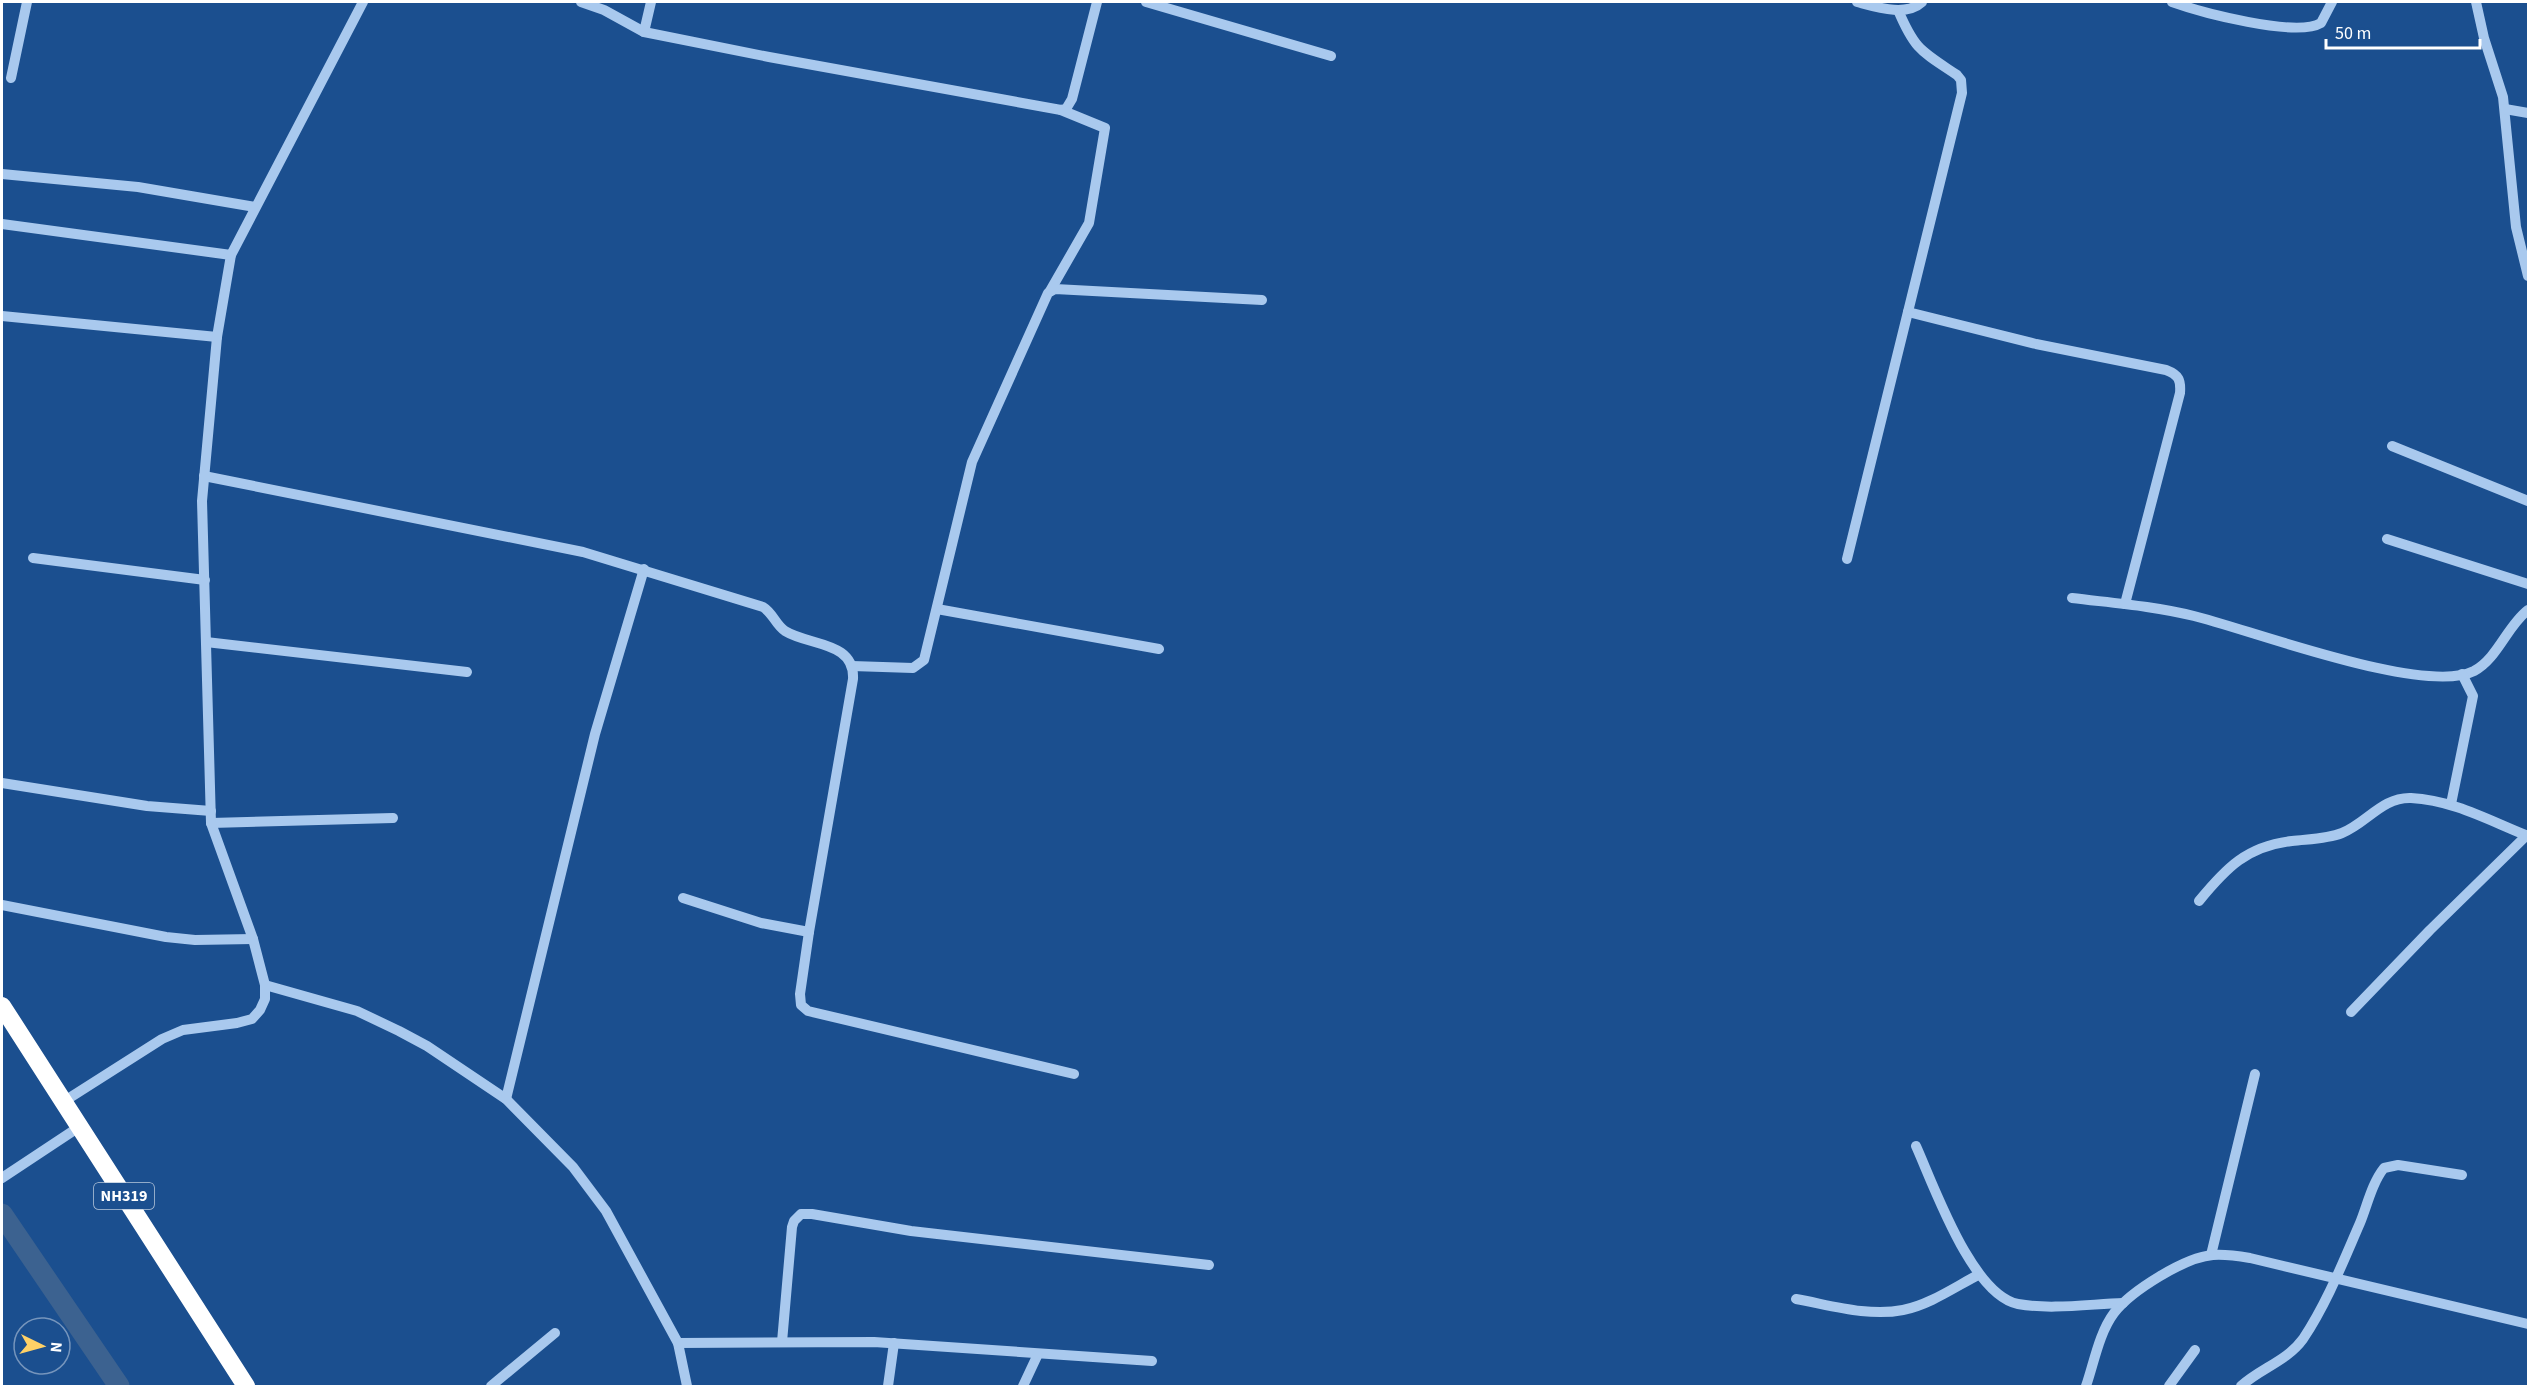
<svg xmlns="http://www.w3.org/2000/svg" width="2530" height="1388" viewBox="0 0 2530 1388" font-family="'Source Sans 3',sans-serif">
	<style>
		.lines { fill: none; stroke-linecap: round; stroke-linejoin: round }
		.canal { stroke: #3c6290; stroke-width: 21 }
		.minor { stroke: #a9c9ee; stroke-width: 10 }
		.highway { stroke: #fff; stroke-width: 18 }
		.labels { text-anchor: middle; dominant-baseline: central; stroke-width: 6; stroke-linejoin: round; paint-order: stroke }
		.shield { fill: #1b4f8f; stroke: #bbcadd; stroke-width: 1.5 }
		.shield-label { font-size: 16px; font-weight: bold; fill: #fff }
	</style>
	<rect width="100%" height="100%" fill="#1b4f8f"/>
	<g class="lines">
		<!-- canal -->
		<polyline class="canal" points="2,1214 119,1386"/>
		<!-- minor -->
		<g class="minor">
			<polyline points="581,2 604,10 644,32 769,57 1061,110 1066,109 1072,99 1097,2"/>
			<polyline points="1146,2 1331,56"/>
			<path d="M1857,2c19,5 49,15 65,0"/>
			<path d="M2172,2c28,10 124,36 149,21l11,-21"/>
			<polyline points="2476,2 2484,38 2503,97 2516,227 2528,276"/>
			<polyline points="644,32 651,2"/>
			<polyline points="11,78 27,2"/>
			<polyline points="2505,109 2528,113"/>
			<polyline points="2,174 138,187 255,207"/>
			<polyline points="2,224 231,255"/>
			<polyline points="1050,291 1089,223 1105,128 1061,110"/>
			<path d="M1908,312l128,32 130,26c13,5 15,10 14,23l-55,211"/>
			<polyline points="2,316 217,337"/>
			<polyline points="2392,446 2528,501"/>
			<path d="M204,476l379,76 180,55c10,6 12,17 22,24 24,15 70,10 68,48l-44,253 -9,62 1,11 7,6 266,63"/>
			<polyline points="2387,539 2528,584"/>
			<polyline points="33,558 205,580"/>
			<path d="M1847,559l115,-466 -1,-13 -4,-5c-36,-24 -42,-25 -59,-65"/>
			<path d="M2072,598c41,5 82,8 122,18 57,14 231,80 280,55 24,-13 33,-45 54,-61"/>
			<polyline points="937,609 1159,649"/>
			<polyline points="206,642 467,672"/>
			<polyline points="852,666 913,668 924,660 972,462 1048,293 1055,289 1262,300"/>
			<polyline points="2,783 147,806 211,811"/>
			<polyline points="2451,804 2473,696 2462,674"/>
			<polyline points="211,823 393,818"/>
			<polyline points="683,898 761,923 809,932"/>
			<path d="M2199,901c27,-33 48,-55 93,-60 16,-2 35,-2 50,-8 25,-10 40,-36 69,-35 42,2 79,23 117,38"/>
			<polyline points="2,905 166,937 195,940 253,939"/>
			<polyline points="265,985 357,1011 399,1031 427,1046 506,1099 573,1167 606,1211 678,1343 687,1386"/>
			<polyline points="2351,1012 2430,930 2527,835"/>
			<polyline points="506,1099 595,734 644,569"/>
			<polyline points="63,1102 162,1039 183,1030 237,1023 252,1019 260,1010 265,999 265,985 253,939 211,823 202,501 217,337 231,255 363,2"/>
			<path d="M1916,1146c18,40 56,149 102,158 32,6 73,0 105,-1"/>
			<polyline points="2,1178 79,1127"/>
			<polyline points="2211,1255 2255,1074"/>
			<path d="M1796,1299c34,6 72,18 107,11 26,-5 52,-23 75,-35"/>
			<polyline points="782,1342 792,1227 794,1221 801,1214 812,1214 911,1231 1209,1265"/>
			<polyline points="678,1343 874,1342 1152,1361"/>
			<polyline points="491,1386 555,1333"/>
			<polyline points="888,1386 894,1343"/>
			<polyline points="1023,1386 1038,1354"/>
			<path d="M2086,1386c8,-23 13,-53 28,-73 17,-22 71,-56 99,-58 12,-1 25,1 37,3l278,66"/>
			<polyline points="2169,1386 2195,1350"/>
			<path d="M2241,1386c20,-18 46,-25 62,-47 24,-36 40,-77 57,-116 7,-17 12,-40 24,-55l14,-3 64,10"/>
		</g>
		<!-- highway -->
		<polyline class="highway" points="2,1006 246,1386"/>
	</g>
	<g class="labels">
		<!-- shield labels -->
		<rect class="shield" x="94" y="1183" width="60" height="26" rx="4.5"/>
		<g class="shield-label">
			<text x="124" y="1196">NH319</text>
		</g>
	</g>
	<!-- border -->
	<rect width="2530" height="1388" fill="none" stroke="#ffffff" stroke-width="6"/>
	<!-- north arrow -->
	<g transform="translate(42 1346) rotate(95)"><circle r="28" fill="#1b4f8f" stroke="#7695bc" stroke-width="1.5"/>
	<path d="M0-4.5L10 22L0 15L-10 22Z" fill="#ffd166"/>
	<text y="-9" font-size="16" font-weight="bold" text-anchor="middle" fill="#ffffff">N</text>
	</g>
	<!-- scale -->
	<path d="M2326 39v9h154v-9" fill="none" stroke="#ffffff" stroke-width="3"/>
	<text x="2335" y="39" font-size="18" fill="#ffffff" stroke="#1b4f8f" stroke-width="4.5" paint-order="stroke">50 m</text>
</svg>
